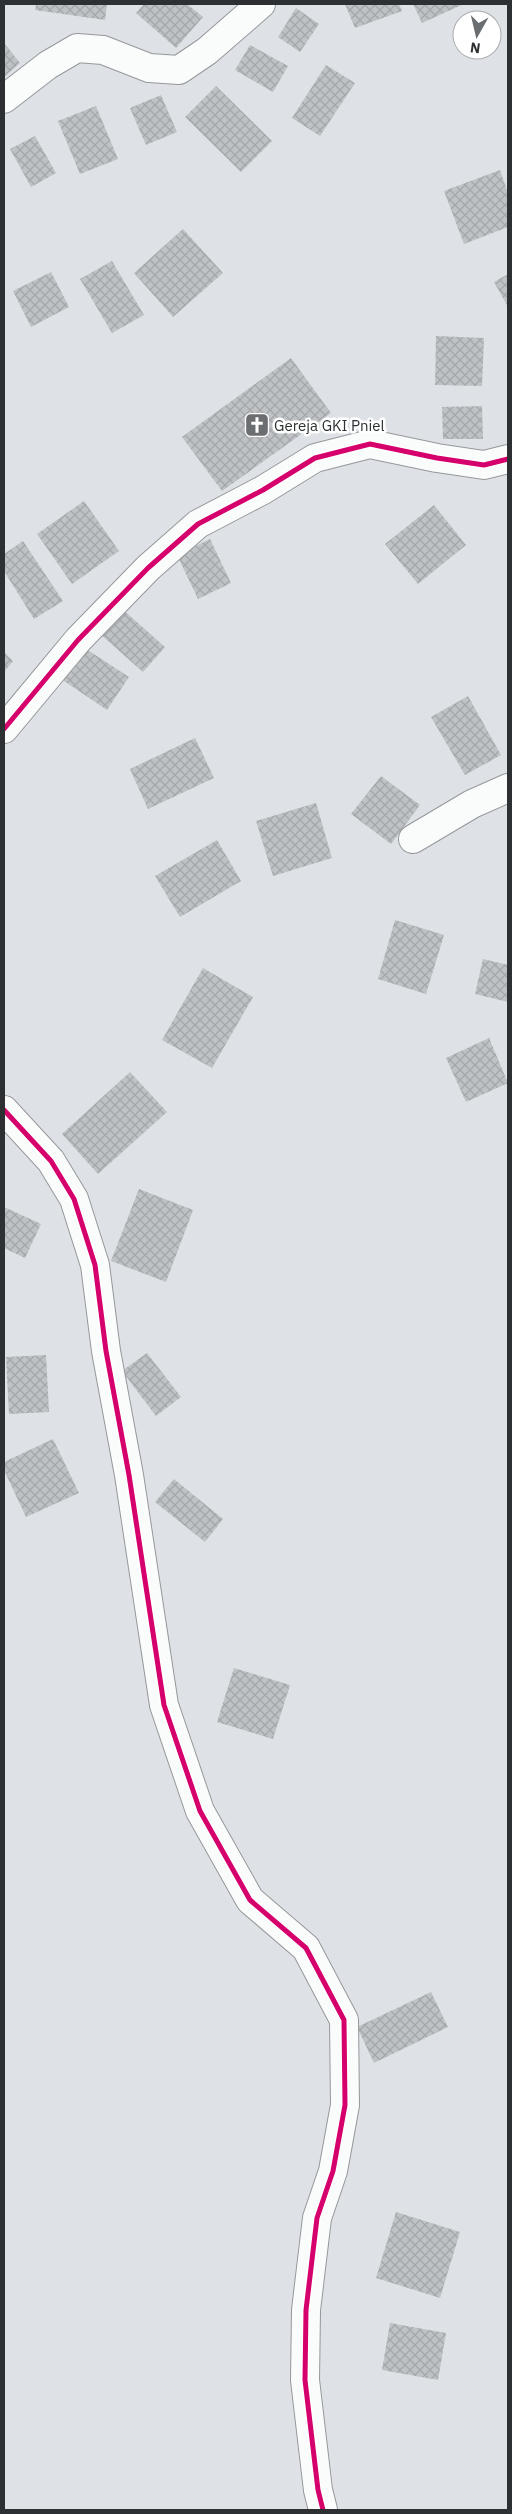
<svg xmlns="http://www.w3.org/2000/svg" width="512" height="2514" viewBox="0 0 512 2514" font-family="'IBM Plex Sans',sans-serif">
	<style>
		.building { fill: url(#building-cross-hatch) }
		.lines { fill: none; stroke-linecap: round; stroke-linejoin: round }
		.minor-casing { stroke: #95989b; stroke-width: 30 }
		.minor { stroke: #fafbfb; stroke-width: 28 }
		.cycleway-casing { stroke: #fff; stroke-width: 8 }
		.cycleway { stroke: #d6006c; stroke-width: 5 }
		.labels { text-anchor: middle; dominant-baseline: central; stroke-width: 5; stroke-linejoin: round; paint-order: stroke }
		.poi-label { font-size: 15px; fill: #2d3032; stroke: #fff; text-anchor: start }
	</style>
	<defs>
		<pattern id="building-cross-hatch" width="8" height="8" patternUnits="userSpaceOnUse" patternTransform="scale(1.25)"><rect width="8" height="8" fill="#bfc2c5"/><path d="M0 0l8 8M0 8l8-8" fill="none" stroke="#a4a7aa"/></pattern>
	</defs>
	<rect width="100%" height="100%" fill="#dee2e6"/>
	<!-- building -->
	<g class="building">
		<polygon points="36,4 107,4 105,20 35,10"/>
		<polygon points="144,4 187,4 203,17 176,48 136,13"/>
		<polygon points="345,4 399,4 402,11 355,28"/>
		<polygon points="413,4 464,4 422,23"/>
		<polygon points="296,8 319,24 300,52 278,37"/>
		<polygon points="4,43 20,63 4,77"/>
		<polygon points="250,45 288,66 273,92 235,70"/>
		<polygon points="326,65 355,83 320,136 292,118"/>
		<polygon points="216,86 272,141 241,172 185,117"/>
		<polygon points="161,95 177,132 146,145 130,108"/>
		<polygon points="96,106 118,159 80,174 58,121"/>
		<polygon points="35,136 56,173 31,187 10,149"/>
		<polygon points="500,170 508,193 508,227 464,244 444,191"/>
		<polygon points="183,229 223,273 173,317 134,273"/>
		<polygon points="112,261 144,315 112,333 80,279"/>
		<polygon points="51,272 69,307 31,327 13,291"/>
		<polygon points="508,274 508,307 494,282"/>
		<polygon points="436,336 484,338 482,386 435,385"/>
		<polygon points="291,358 331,413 222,491 182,437"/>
		<polygon points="482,406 483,439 443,439 442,407"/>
		<polygon points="84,501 119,551 72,584 37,534"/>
		<polygon points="434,505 466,545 418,584 385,544"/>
		<polygon points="210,539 231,583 198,599 177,555"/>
		<polygon points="23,541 63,601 34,619 4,571 4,554"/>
		<polygon points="121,608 165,647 143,672 99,633"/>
		<polygon points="83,647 129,677 107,710 61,679"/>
		<polygon points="4,652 13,661 4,672"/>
		<polygon points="468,696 501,755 465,775 431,717"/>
		<polygon points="195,738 214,778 148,809 130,769"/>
		<polygon points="381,776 420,805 391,844 351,814"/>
		<polygon points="316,803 332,858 273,876 256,821"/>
		<polygon points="217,840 241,881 180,917 155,876"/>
		<polygon points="395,920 444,935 426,994 378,979"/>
		<polygon points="483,959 508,965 508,1002 475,994"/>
		<polygon points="203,968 253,997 212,1068 162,1040"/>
		<polygon points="489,1038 508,1083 466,1102 446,1058"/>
		<polygon points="130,1072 167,1112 98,1174 62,1134"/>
		<polygon points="139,1189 193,1210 166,1282 111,1261"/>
		<polygon points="4,1207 41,1224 25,1258 4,1248"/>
		<polygon points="147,1353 181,1397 156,1416 122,1371"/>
		<polygon points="46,1355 49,1412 9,1414 6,1357"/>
		<polygon points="53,1439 79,1493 26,1517 4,1470 4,1462"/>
		<polygon points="174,1479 223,1519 205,1542 155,1502"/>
		<polygon points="234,1668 290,1685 273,1739 217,1722"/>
		<polygon points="431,1992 448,2027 374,2063 357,2027"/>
		<polygon points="396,2212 460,2232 440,2298 376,2278"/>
		<polygon points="390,2323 446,2333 438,2380 382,2370"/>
	</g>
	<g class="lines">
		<defs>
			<g id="minor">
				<polyline points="4,99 48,65 77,48 103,50 149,68 179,70 207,51 261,4"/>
				<polyline points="4,729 78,640 148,568 198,524 263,490 315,458 370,444 437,458 484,465 508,459"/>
				<polyline points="413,839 472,804 508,788"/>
				<polyline points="4,1110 51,1161 74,1199 95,1265 106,1351 129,1475 164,1705 200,1811 250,1900 306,1948 344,2020 345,2105 333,2171 317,2218 306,2310 305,2380 318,2490 323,2510"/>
			</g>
		</defs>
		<!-- minor casing -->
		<use href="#minor" class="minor-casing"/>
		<!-- minor -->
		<use href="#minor" class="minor"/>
		<defs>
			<g id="cycleway">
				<polyline points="4,729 78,640 148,568 198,524 263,490 315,458 370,444 437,458 484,465 508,459"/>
				<polyline points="4,1110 51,1161 74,1199 95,1265 106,1351 129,1475 164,1705 200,1811 250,1900 306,1948 344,2020 345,2105 333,2171 317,2218 306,2310 305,2380 318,2490 323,2510"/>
			</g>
		</defs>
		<!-- cycleway casing -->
		<use href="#cycleway" class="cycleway-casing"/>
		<!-- cycleway -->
		<use href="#cycleway" class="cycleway"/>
	</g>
	<!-- icons -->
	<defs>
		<symbol id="church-square" viewBox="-11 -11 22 22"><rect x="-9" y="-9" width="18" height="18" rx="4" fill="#6b6e71" stroke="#fff"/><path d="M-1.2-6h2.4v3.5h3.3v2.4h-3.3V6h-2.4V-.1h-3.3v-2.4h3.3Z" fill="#fff"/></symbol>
	</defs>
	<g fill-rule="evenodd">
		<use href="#church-square" x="243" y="411" width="28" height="28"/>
	</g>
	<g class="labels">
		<!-- poi labels -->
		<g class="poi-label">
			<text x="274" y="425">Gereja GKI Pniel</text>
		</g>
	</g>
	<!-- border -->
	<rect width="512" height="2514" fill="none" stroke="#2d3032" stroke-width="10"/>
	<!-- north arrow -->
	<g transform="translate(477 35) rotate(188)"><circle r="24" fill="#ffffff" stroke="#abacad"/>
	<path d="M0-4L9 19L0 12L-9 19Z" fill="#6b6e71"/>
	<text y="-8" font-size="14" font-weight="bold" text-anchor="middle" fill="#2d3032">N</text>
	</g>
</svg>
